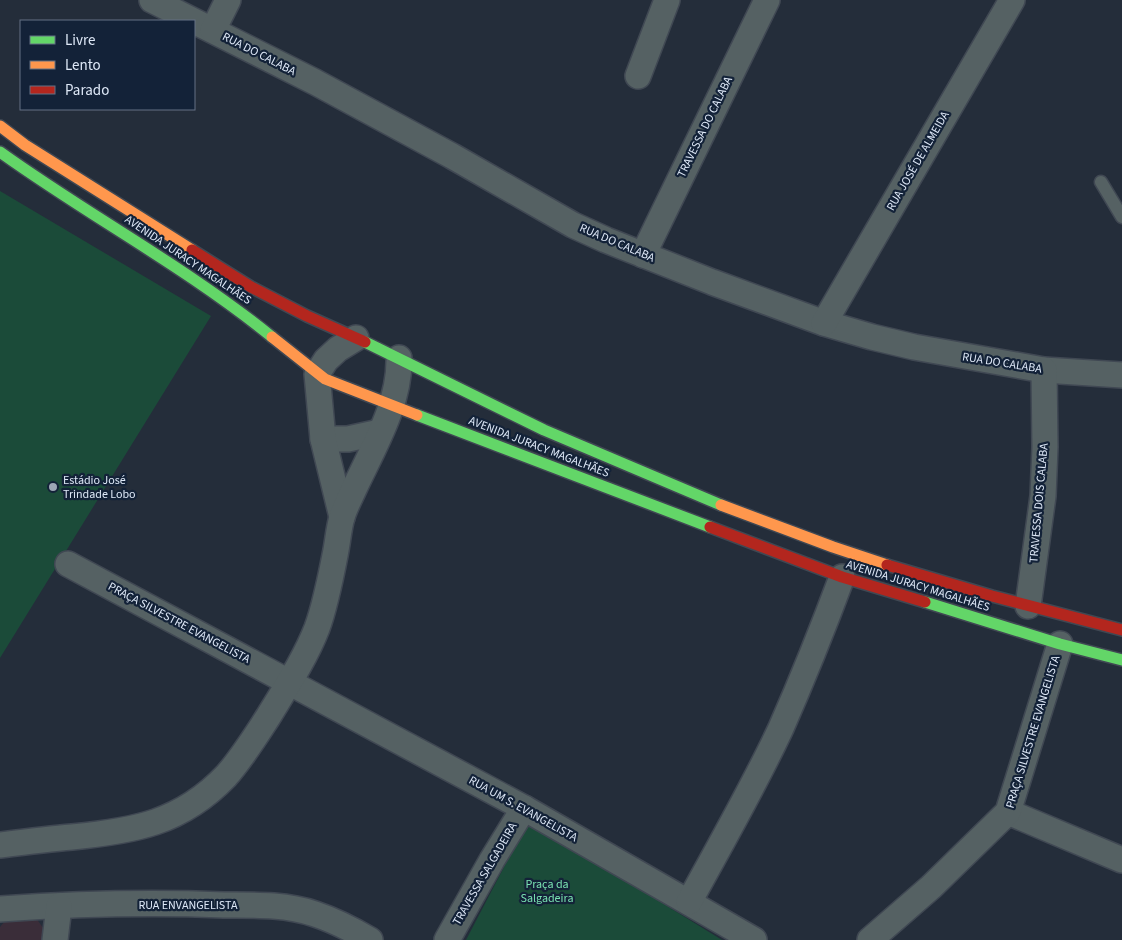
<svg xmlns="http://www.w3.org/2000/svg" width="1122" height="940" viewBox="0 0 1122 940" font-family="'Source Sans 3',sans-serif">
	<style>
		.education { fill: #3a2d39 }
		.green { fill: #1b4b39 }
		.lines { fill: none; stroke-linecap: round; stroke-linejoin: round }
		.lane-casing { stroke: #404853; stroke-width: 15 }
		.street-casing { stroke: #404853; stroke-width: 28 }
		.fast-casing { stroke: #404853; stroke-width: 14 }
		.slow-casing { stroke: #404853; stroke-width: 14 }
		.jam-casing { stroke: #404853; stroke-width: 14 }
		.lane { stroke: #556163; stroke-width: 12 }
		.street { stroke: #556163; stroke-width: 25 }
		.fast { stroke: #63d668; stroke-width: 11 }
		.slow { stroke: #ff974d; stroke-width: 11 }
		.jam { stroke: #b3261e; stroke-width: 11 }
		.poi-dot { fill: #9da7b5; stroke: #132238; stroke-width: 2 }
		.labels { text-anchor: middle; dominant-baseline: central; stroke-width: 4.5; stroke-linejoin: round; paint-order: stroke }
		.street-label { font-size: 12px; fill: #dee8f7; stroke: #132238 }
		.poi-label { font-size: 12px; fill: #dee8f7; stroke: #132238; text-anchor: start }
		.park-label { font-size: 12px; fill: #7ae2b2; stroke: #132238 }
	</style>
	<rect width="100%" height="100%" fill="#242d3a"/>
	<!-- education -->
	<polygon class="education" points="36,918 46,932 46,940 0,940 0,927 6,920"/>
	<!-- green -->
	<g class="green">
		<polygon points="0,191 211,316 0,658"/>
		<polygon points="527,823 625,880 722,940 466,940"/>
	</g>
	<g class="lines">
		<defs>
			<polyline id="lane" points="1101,182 1122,217"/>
			<g id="street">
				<polyline points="152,0 315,82 452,156 573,225 606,240 712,282 824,323 872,337 914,347 1044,370 1122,375"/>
				<polyline points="213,30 228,0"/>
				<polyline points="638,76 667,0"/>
				<polyline points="643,255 767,0"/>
				<polyline points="824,323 1012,0"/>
				<polyline points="323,439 348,439 380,432"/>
				<polyline points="342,517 323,439 317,374 326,360 338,349 356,338"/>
				<polyline points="68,564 524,808 754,940"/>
				<polyline points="1028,606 1043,496 1045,447 1044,370"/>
				<polyline points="1008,812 1122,860"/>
				<path d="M0,845c24,-3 48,-6 72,-8 62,-6 109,-14 154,-61 16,-18 29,-39 42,-59 17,-28 37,-58 49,-89 9,-25 14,-52 19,-78 2,-11 3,-23 6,-33 3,-10 8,-19 12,-28 19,-41 46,-85 45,-131"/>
				<path d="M689,902c31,-57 64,-114 92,-174 22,-50 42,-100 61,-151"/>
				<path d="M0,909c74,-5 150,-7 224,-4 30,0 62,-1 91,9 18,6 38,16 55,26"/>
				<polyline points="55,940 59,906"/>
				<polyline points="447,940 492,860 524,808"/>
				<polyline points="870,940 931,887 1008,812 1060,644"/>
			</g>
			<g id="fast">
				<path d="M0,152c89,64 186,115 272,185"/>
				<polyline points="365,342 544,430 721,505"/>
				<polyline points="417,415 710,527"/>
				<polyline points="925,602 1060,644 1122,660"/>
			</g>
			<g id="slow">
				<polyline points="0,126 25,145 192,250"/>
				<polyline points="272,337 325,379 417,415"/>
				<polyline points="721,505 833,547 887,565"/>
			</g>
			<g id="jam">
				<polyline points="192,250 251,287 307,316 365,342"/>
				<polyline points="710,527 842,577 925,602"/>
				<polyline points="887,565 992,596 1122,630"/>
			</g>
		</defs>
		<!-- lane casing -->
		<use href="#lane" class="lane-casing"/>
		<!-- street casing -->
		<use href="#street" class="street-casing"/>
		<!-- fast casing -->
		<use href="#fast" class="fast-casing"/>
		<!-- slow casing -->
		<use href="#slow" class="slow-casing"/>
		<!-- jam casing -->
		<use href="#jam" class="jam-casing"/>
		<!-- lane -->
		<use href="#lane" class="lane"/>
		<!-- street -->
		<use href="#street" class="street"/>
		<!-- fast -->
		<use href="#fast" class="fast"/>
		<!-- slow -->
		<use href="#slow" class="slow"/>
		<!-- jam -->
		<use href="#jam" class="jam"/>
	</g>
	<!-- markers -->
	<circle class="poi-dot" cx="53" cy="487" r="5"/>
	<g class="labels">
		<!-- street labels -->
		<g class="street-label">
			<text transform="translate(259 54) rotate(27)">RUA DO CALABA</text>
			<text transform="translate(705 127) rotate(-64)">TRAVESSA DO CALABA</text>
			<text transform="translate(918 161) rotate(-60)">RUA JOSÉ DE ALMEIDA</text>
			<text transform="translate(617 243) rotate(23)">RUA DO CALABA</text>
			<text transform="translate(188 260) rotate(34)">AVENIDA JURACY MAGALHÃES</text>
			<text transform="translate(1002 363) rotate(9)">RUA DO CALABA</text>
			<text transform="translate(539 447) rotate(21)">AVENIDA JURACY MAGALHÃES</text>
			<text transform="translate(1039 503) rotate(-85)">TRAVESSA DOIS CALABA</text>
			<text transform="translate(918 586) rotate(17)">AVENIDA JURACY MAGALHÃES</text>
			<text transform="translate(179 623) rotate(28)">PRAÇA SILVESTRE EVANGELISTA</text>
			<text transform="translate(1033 732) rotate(-73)">PRAÇA SILVESTRE EVANGELISTA</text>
			<text transform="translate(523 809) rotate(29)">RUA UM S. EVANGELISTA</text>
			<text transform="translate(485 874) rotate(-60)">TRAVESSA SALGADEIRA</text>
			<text x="188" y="905">RUA ENVANGELISTA</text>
		</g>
		<!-- poi labels -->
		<g class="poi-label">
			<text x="63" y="480">Estádio José<tspan x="63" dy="14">Trindade Lobo</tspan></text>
		</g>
		<!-- park labels -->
		<g class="park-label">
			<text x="547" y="884">Praça da<tspan x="547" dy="14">Salgadeira</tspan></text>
		</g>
	</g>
	<!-- legend -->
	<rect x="20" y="20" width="175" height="90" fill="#132238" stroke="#647184"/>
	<rect x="30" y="36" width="25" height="8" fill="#63d668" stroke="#647184"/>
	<text x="65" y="45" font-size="15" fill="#dee8f7">Livre</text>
	<rect x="30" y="61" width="25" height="8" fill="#ff974d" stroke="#647184"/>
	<text x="65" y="70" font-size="15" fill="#dee8f7">Lento</text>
	<rect x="30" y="86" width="25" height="8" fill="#b3261e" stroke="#647184"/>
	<text x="65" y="95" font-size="15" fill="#dee8f7">Parado</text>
</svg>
